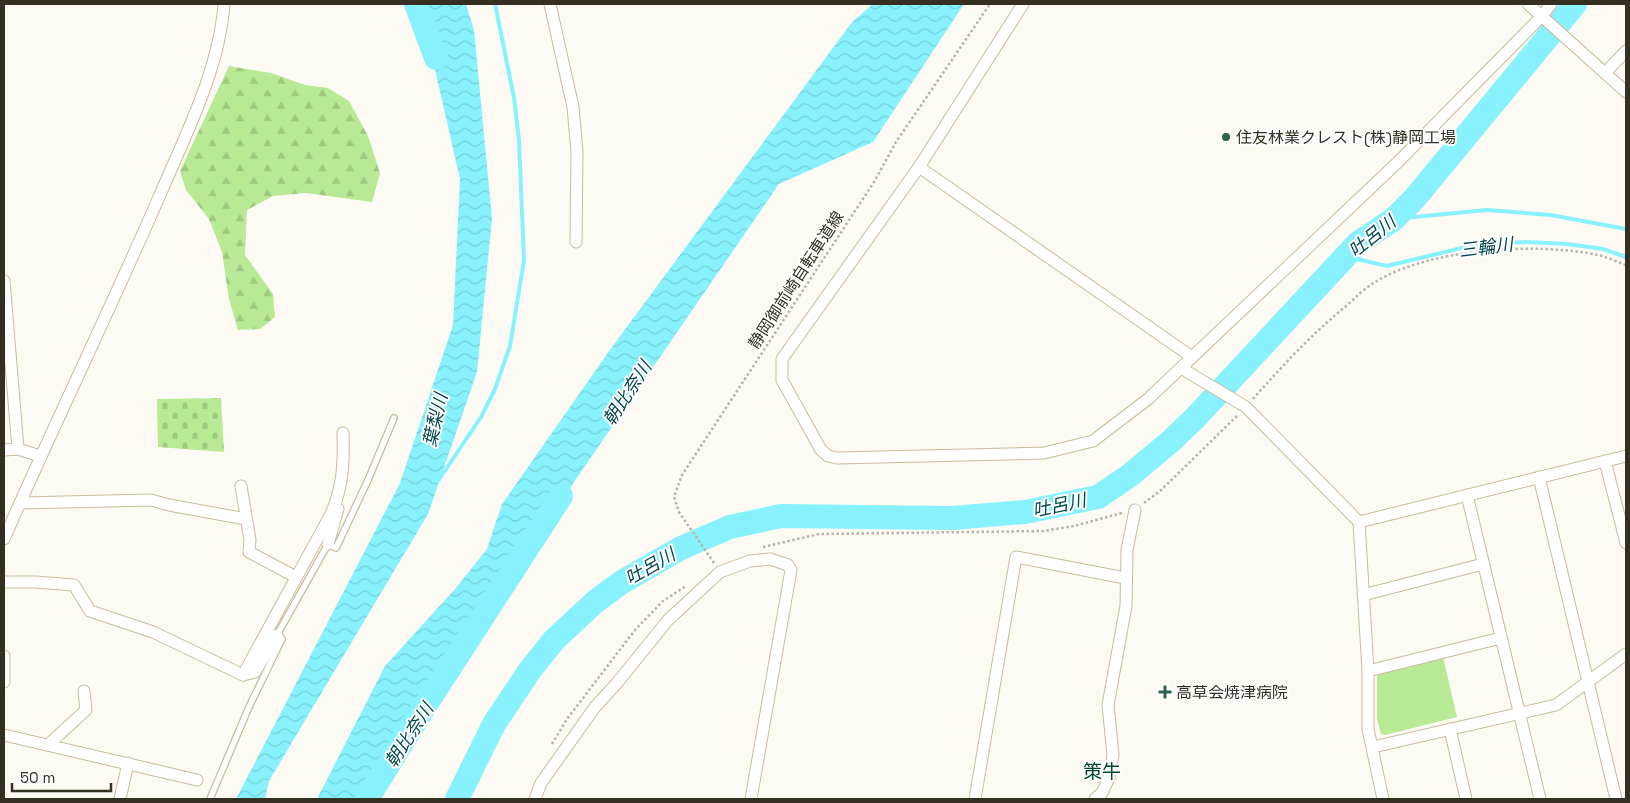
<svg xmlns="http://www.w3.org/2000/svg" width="1630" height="803" viewBox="0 0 1630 803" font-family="'Space Grotesk','Noto Sans JP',sans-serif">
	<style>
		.forest { fill: url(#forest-firs) }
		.cemetery { fill: url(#cemetery-stones) }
		.green { fill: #b8ea95 }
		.water { fill: url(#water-waves) }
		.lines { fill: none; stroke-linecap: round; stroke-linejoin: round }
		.stream { stroke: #87f2fe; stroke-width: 4 }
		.river { stroke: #87f2fe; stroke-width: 24 }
		.lane-casing { stroke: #cabb9a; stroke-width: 8 }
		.street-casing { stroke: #cabb9a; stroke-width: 13 }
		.path { stroke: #b8b4ac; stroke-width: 2.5; stroke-dasharray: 2.5 2.5; stroke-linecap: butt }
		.lane { stroke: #fff; stroke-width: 5.5 }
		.street { stroke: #fff; stroke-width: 11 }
		.poi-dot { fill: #2e644a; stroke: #fff; stroke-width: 2 }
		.labels { text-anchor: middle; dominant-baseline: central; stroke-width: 4; stroke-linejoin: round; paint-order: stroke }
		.poi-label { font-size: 16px; fill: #352f21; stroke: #fff; text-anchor: start }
		.street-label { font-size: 16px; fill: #352f21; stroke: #fff }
		.water-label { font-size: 18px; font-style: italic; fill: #00464d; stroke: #fff }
		.quarter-label { font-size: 19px; fill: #00472c; stroke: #fff }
	</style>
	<defs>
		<pattern id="forest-firs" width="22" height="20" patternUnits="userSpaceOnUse" patternTransform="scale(1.25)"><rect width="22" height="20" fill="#b8ea95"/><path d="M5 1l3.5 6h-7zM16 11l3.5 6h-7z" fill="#9fc980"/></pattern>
		<pattern id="cemetery-stones" width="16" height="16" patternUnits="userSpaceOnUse" patternTransform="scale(1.25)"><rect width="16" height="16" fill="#b8ea95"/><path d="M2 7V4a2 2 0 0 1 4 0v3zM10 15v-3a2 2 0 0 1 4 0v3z" fill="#9fc980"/></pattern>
		<pattern id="water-waves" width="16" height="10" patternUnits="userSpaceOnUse" patternTransform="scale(1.25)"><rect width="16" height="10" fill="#87f2fe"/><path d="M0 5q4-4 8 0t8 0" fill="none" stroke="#75d0d9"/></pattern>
	</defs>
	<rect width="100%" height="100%" fill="#fdfaf4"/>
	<!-- forest -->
	<polygon class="forest" points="229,66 271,73 305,85 328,88 349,101 368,136 380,173 372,202 306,193 273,196 247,210 245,255 273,294 275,317 260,329 238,330 229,299 222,252 209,219 186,190 180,171"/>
	<!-- cemetery -->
	<polygon class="cemetery" points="221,398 224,452 158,447 157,399"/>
	<!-- green -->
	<polygon class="green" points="1443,657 1457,717 1385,735 1381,734 1377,719 1377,677 1379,674"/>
	<!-- water -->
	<g class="water">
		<polygon points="420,4 466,4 474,30 492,218 477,372 428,514 269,781 265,799 236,799 400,483 453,325 460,179"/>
		<polygon points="873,4 964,4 873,142 779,184 413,716 379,799 317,799 385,666 455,589 487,549 502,504 612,347 852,22"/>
	</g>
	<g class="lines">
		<!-- stream -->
		<g class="stream">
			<polyline points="1394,219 1487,210 1551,215 1626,229"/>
			<polyline points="1348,257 1387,266 1474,245 1526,242 1567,244 1603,249 1626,257"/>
			<polyline points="438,481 481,417 495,389 510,346 524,260 519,140 514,98 495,4"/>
		</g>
		<!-- river -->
		<g class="river">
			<polyline points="416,4 436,58"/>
			<polyline points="367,799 425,706 561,496"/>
			<polyline points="457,799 494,724 530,670 554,640 596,601 622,582 681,548 730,527 781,516 952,518 1025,512 1098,497 1129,476 1171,441 1195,418 1358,243 1394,219 1415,198 1575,4"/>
		</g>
		<defs>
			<polyline id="lane" points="210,799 249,707 282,639 277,635 328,544 336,548 368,480 394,418"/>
			<g id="street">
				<polyline points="550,4 573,107 577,152 576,242"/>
				<polyline points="1023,4 919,167 782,359 782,380 821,450 828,456 837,458 1044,453 1093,441 1148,399 1398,162 1542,16 1551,4"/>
				<polyline points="1528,4 1626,92"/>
				<polyline points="1605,73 1626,51"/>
				<polyline points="919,167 1192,357"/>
				<polyline points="4,281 18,449"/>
				<polyline points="1181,368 1246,407 1359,522"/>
				<polyline points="4,450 18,449 40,456"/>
				<polyline points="1605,461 1626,543"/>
				<polyline points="1539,477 1616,799"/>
				<polyline points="241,486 250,540 249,552 296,577"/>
				<polyline points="1467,495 1540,799"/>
				<polyline points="20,503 151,500 169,505 246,519"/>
				<path d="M4,539c50,-114 105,-227 155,-342 26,-61 60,-126 65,-193"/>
				<polyline points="328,544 338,509"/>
				<path d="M4,582h32l38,3 16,26 63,21 90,43 88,-161c12,-27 13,-52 12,-81"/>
				<polyline points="1363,595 1483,564"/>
				<polyline points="4,656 4,682"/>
				<polyline points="1368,671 1501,638"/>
				<polyline points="243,675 255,672 277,635"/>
				<polyline points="1450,729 1466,799"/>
				<polyline points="4,735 197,780"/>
				<polyline points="49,744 86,710 84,691"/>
				<polyline points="1373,747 1556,705 1626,654"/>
				<polyline points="120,799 128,763"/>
				<polyline points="535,799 541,783 595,707 617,683 668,620 720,572 750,561 770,559 788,565 791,570 751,799"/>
				<polyline points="975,799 1016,557 1125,578"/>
				<polyline points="1095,799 1102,793 1109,778 1113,755 1108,705 1126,606 1127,550 1135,510"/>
				<polyline points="1383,799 1368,729 1368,671 1359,522 1626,456"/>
			</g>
		</defs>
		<!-- lane casing -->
		<use href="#lane" class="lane-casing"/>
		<!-- street casing -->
		<use href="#street" class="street-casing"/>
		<!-- path -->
		<g class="path">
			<path d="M1253,399c29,-33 59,-65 93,-93 9,-8 17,-16 26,-22 55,-36 163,-42 226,-29 9,2 19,7 28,10"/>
			<polyline points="1144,503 1160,491 1237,416"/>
			<polyline points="763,547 819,534 1044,531 1074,526 1122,513"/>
			<polyline points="714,563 679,512 674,497 682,475 874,182 896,142 990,4"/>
			<polyline points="552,744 567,719 635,630 663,601 686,586"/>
		</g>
		<!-- lane -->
		<use href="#lane" class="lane"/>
		<!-- street -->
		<use href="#street" class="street"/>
	</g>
	<!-- markers -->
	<g class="poi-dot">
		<circle cx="1226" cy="137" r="5"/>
		<path d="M1162.5 684.5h5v5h5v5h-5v5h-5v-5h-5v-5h5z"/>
	</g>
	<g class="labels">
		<!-- poi labels -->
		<g class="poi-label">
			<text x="1236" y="137">住友林業クレスト(株)静岡工場</text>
			<text x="1176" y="692">高草会焼津病院</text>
		</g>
		<!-- street labels -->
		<g class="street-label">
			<text transform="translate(796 280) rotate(-57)">静岡御前崎自転車道線</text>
		</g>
		<!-- water labels -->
		<g class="water-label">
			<text transform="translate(1372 236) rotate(-39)">吐呂川</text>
			<text transform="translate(1486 247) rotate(-7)">三輪川</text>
			<text transform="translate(627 393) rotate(-57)">朝比奈川</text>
			<text transform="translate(435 420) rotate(-77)">葉梨川</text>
			<text transform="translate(1059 505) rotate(-12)">吐呂川</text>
			<text transform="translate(650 566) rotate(-30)">吐呂川</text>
			<text transform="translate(409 735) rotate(-57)">朝比奈川</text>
		</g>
		<!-- quarter labels -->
		<g class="quarter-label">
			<text x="1102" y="771">策牛</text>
		</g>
	</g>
	<!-- border -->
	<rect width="1630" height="803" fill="none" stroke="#352f21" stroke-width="10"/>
	<!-- scale -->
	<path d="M12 783v8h99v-8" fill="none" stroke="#352f21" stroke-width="2.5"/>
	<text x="20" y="783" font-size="15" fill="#352f21" stroke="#ffffff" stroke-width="4" paint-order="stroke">50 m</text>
</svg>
